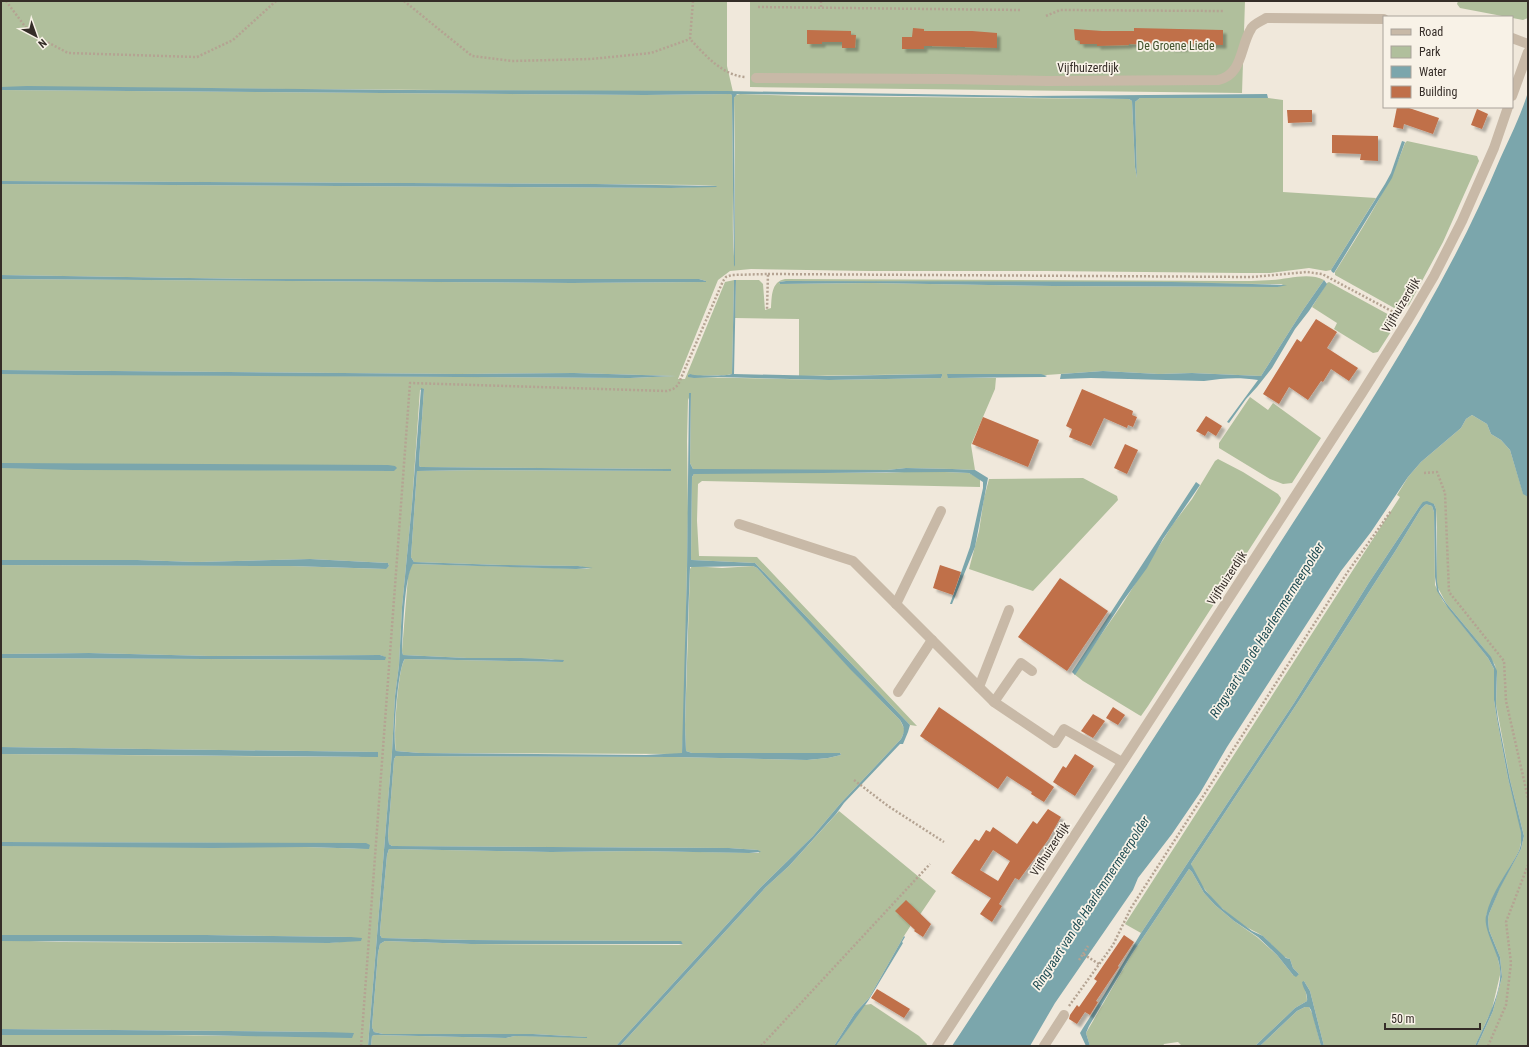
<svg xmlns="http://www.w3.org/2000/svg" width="1529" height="1047" viewBox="0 0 1529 1047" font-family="'Roboto Condensed',sans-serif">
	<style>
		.green { fill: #b0bf9c; fill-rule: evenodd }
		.water { fill: #7ba6ac }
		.building { fill: #c06f49; fill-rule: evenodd; filter: url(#shadow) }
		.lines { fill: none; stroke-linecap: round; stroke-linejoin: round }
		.path { stroke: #b4a392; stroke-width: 2.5; stroke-dasharray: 2 2; stroke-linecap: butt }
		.minor { stroke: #c8b9a7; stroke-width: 10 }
		.labels { text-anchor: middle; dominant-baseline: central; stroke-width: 3.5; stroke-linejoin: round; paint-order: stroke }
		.park-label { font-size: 12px; fill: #41522c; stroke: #f8f2e7 }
		.street-label { font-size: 12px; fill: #352d28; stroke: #f8f2e7 }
		.water-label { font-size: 13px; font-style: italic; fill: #1f4d54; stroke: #f8f2e7 }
	</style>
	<defs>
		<filter id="shadow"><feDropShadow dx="3.5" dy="3.5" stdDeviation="1" flood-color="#0004"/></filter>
	</defs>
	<rect width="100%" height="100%" fill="#f0e8db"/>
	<!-- green -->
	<g class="green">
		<polygon points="1,1 727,1 727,66 733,92 1,87"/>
		<polygon points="750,1 1245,1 1242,93 750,87"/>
		<polygon points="1458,1 1528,1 1528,18 1523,20 1460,8 1457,4"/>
		<path d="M1,90l644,5 85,-1 2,1v7c0,29 1,59 1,88 0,26 -1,51 2,77v-120l-1,-49 2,-3 4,-1 62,2 327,3 3,2 3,66 2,11 -2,-76 5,-4h128l15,2v92l93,6 -45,72 -5,1 -17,-3 -39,5h-27l-196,-2h-179l-117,-2 -21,2 -12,9 -40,99h7l40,-97 9,-2 -2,94 -5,1 -33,1h-3l-2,-2 -1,3 141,3 112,-2 1,-2v-2l-143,2v-57l-64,-1 1,-38h23l4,4 2,26 6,-2c1,-12 0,-26 14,-29l446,2c14,0 27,0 41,-1 16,-1 37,-8 52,0l-21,30 -42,66 -69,-3 -33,1 -56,-3 -57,4 -98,-1v4h48l-1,11 -24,56 4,25 -23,-1 -46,-1 -19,2h-190l-4,-1 -3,-6 1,-70 -3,7 -1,41 1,72 -4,211 -2,29 -1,1 -261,-1 -24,-2c-3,-10 2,-86 9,-92l158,3 -12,-3 -84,-1 -64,-3 -1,-4 6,-75 3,-11 2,-1 178,5 -13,-3 -76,-1 -88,-3 -3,-5 6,-86 64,-1 190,1 -1,-2 -249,-2 -2,-1v-4l5,-73 -4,1 -8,114 -10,103 -3,58 -4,31 -3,56 -24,294h-367v-11h162l189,2 -26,-5 -325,-3v-89l58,2 270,1 21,-2 1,-4 -145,-2h-205v-89l305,1 63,2 -89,-6 -279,-1v-88l357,3 20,-5 -377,-5v-89l375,2h9v-3l-5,-2 -169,1 -122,-3 -88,1v-89l289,1 95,3 4,-3 -1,-3 -78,-4 -113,3 -60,-2h-136v-92l392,3 2,-2 -394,-4v-91l629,4 46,-2 -102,-3 -115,1 -458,-4v-91l570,4 134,-1 1,-1 -7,-2h-446l-252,-4v-91l670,4 46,-2 -19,-1 -102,-1 -595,-3zM786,281l497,3 -5,3 -224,-1 -184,-3 -90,1 -1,-2z"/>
		<path d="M1407,141l70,15 2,5 -36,81 -34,63 -7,5 -6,-1 -61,-34v-3c26,-42 53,-82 70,-129z"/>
		<polygon points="1329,282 1393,317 1395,320 1394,327 1378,352 1373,353 1334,329 1337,323 1312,307 1327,283"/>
		<polygon points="1250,397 1268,410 1273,403 1321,438 1292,483 1283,484 1270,479 1219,448 1219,443"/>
		<polygon points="1472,415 1487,424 1491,434 1501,440 1510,450 1523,493 1528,497 1528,1046 1477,1046 1493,1011 1502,977 1500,957 1489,930 1488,919 1489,914 1500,887 1521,849 1524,836 1510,780 1496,704 1497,677 1495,665 1485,650 1446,603 1437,586 1437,527 1436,509 1434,504 1421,505 1419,507 1368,584 1294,703 1141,933 1125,924 1400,497 1397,495 1408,477 1421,462 1461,428 1466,419"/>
		<polygon points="1218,459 1243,472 1278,494 1281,498 1280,502 1148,706 1141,716 1139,715 1083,681 1074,674 1123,603 1173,524 1192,499 1215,461"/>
		<polygon points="922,471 969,473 980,479 980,487 702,481 698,484 697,521 699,556 757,557 917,726 910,725 755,563 692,560 691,559 692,477 694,474 696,473 886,473"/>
		<polygon points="1083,478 1117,496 1118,500 1033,591 969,569 979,531 984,498 989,479"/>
		<path d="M1426,504l6,2 2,6 1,73 8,16 45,57 6,11v31l3,19 11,59 12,47 2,14 -3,12 -25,45 -8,20 3,17 7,18 4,17v7l-8,34 -17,37h-151l-14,-55 -6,-10c0,8 3,12 3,20l-12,7 -40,38h-73l-4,-4 -14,2 -1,2h-73l-4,-13 46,-79 57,-85 3,3 12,21 11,12 19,16 23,16 20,18 16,20 6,-1 -6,-6 -3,-9c-11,-2 -18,-16 -26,-22 -5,-4 -13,-7 -19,-11 -22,-15 -45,-36 -54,-62l109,-165 96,-149 25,-41z"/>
		<polygon points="692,566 722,568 753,566 757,568 861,680 900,720 905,730 901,739 840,804 813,836 760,888 616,1046 371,1046 372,1036 375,1035 506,1038 515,1036 587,1037 533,1034 383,1034 374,1032 372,1027 378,953 380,944 385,941 471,944 679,945 683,944 680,941 469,940 382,938 380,935 380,931 387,855 389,849 551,852 638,851 759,853 758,850 729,848 392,846 389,844 388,836 394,759 396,756 675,757 807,760 828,758 841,755 840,753 692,753 686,751 685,725 690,569"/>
		<polygon points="839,811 936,891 915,922 913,922 904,936 869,998 855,1013 834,1046 620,1046 766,887 789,866"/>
		<polygon points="871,1004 919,1036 927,1044 926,1046 836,1046 864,1005"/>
		<polygon points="1305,1007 1309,1007 1313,1015 1321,1046 1260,1046 1297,1011"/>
	</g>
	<!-- water -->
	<g class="water">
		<polygon points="27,86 400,90 726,91 1029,96 1267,94 1268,98 1140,98 1135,102 1137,178 1135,167 1132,101 1129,99 737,94 734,98 735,265 734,267 732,102 732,95 730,94 645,95 1,90 1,87"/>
		<path d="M1528,92v405l-5,-3 -13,-44 -9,-10 -10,-6 -4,-10 -15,-9 -6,4 -5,9 -40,34 -13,15 -37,55 -30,39 -114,176 -27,46 -28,41 -34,44 -5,12 -78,113 -25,43h-78c113,-172 226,-344 337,-517 77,-119 156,-238 211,-370 10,-22 21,-44 28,-67z"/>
		<polygon points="1402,141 1405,142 1392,178 1334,273 1332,272 1331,270 1385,184 1391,173"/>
		<polygon points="1,181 596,184 717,186 716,187 671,188 1,184"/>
		<polygon points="1,275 253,279 699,279 706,281 706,282 571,283 1,279"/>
		<path d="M734,280h2l-2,94 93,2 115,-2v2l-1,2 -112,2 -111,-3 -24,1 -6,-1v-2l2,-1c3,2 38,2 42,0z"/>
		<path d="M1324,280l3,4 -18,27 -14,18 -23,39 -15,19 -11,12 -17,24 -2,-1 31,-42c-19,-3 -35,-2 -54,1l-113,-3 -31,1 1,-5 42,-3 56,3 33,-1 69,3 42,-66z"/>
		<polygon points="786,281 1171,282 1287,285 1278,287 1054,286 870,283 780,284 779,282"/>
		<polygon points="1,370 459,374 574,373 676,376 630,378 75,375 1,374"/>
		<polygon points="947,374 1041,374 1047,376 1045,377 948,378"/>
		<path d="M421,388l3,1 -5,73v4l2,1 250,2v2l-190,-1 -64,1 -6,86 3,5 88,3 76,1 15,2 -17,1 -163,-5c-9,13 -10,68 -11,87l1,4 64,3h54l43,2 -1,2 -158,-3c-7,6 -13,82 -9,92l24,2 226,2 36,-2 5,-183 2,-177h2l-1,70 3,6 194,1 19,-2 46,1 23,1 13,8 -13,69 -23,57h-2l20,-57 13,-59v-6l-14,-9 -23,-1 -252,2 -2,3 -1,82 1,1 63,3 155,162 -2,7 -5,12h-3l-56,59 -8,11 -47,52 -23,21 -146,159h-4l144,-158 53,-52 27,-32 61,-65c4,-8 4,-11 -1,-19l-50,-51 -93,-101 -4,-2 -63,1 -3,79 -2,79 1,26 6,2h148l1,2 -13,3 -21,2 -132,-3 -279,-1 -2,3 -6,77 1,8 3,2 337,2 29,2 3,2 -12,1 -111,-2 -87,1 -162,-3 -2,6 -7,76v4l2,3 87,2 212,1 2,3h-212l-86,-3 -5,3 -2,9 -6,74 2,5 9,2h150l54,3v1l-72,-2 -9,2 -131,-3 -3,1 -1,10h-3l24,-294 3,-56 4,-31 3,-58 10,-103z"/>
		<polygon points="1,463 388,465 395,466 397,468 394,471 73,470 1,468"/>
		<polygon points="1196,482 1200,485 1163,539 1147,568 1123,601 1075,675 1072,672"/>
		<path d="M1427,501l7,3 2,5 1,73 2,10 7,11 45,54 6,14 -1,33 2,15 12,61 14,56 -3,13 -21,39 -11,26 -1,5 1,11 11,27 2,20 -9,34 -16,35h-2c9,-21 28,-54 25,-77 -1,-16 -17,-39 -14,-53 5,-24 22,-44 33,-65l2,-7v-11l-13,-55 -11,-59 -3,-19v-31l-6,-11 -40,-50 -11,-17 -2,-14 -1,-65 -2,-6 -6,-2 -5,5 -25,41 -96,149 -109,165 14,26 18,19 29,22 11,5 23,22 4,1 3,9 6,6 -3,3 -3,-2 -16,-20 -19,-18 -24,-16 -19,-16 -11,-12 -12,-21 -3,-3 -57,85 -43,72 -3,7 4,13h-4l-6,-13 3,-5 21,-33 37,-62 153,-230 74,-119 51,-77 4,-5z"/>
		<polygon points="310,559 388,563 389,566 386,569 290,566 1,565 1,560 137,560 197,562"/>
		<polygon points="89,653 211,656 380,655 386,657 385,660 376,660 1,658 1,654"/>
		<polygon points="1,747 378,752 378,757 1,754"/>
		<polygon points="1,842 366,843 370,845 369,849 306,847 212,848 1,846"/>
		<polygon points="1,935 206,935 351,937 362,938 361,941 329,943 1,941"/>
		<polygon points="904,936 905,937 902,942 903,943 868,1001 836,1046 834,1046 855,1013 869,998"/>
		<path d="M1304,981l6,10 14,55h-3l-10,-36 -2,-3h-4l-8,4 -37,35h-5l40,-38 12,-7c1,-8 -4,-12 -5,-19z"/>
		<polygon points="1,1029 326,1032 354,1033 352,1038 194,1035 1,1035"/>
	</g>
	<!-- building -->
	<g class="building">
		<polygon points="913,28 924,29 924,31 972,31 997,33 997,48 931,46 924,46 924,49 902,49 902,37 912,37"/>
		<polygon points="1134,28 1223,30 1223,45 1185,44 1185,48 1171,48 1171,45 1129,44 1129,45 1097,46 1097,44 1080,44 1080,41 1075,40 1074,29 1102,31 1134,31"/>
		<polygon points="807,30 851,31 851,35 856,35 855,48 842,48 842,42 822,42 822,44 807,44"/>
		<polygon points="1397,107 1406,107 1439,118 1433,134 1404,124 1403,129 1393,127"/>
		<polygon points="1477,109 1488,114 1482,129 1471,125"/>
		<polygon points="1287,110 1312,110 1312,122 1288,123"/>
		<polygon points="1332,135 1378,136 1378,161 1360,160 1361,154 1332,153"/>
		<polygon points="1316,319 1337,332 1327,348 1358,368 1349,381 1331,369 1323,382 1321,381 1308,400 1289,387 1279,404 1263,394 1297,339 1301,342"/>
		<polygon points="1082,389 1133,411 1132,415 1137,417 1133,427 1128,425 1127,428 1104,418 1091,446 1069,437 1072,429 1066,426"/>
		<polygon points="1206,416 1222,426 1216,436 1208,431 1205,436 1196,431"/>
		<polygon points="983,417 1039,440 1028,467 972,444"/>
		<polygon points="1125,444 1138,450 1127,474 1114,468"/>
		<polygon points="940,565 961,572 953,595 933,588"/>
		<polygon points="1060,578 1108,611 1067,671 1018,637"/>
		<polygon points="939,707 1054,787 1044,802 1031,794 1032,792 1007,776 998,789 920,736"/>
		<polygon points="1113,707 1125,715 1118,725 1106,718"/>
		<polygon points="1093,714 1105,721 1093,738 1081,731"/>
		<polygon points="1075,754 1094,766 1075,796 1053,782 1063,766 1066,768"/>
		<path d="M1048,809l13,8 -13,23 -29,40 -4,-2 -16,26 3,2 -10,16 -12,-8 11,-16 -40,-25 24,-34 4,2 7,-11 4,2 3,-5 24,17 16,-23 4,3zM993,850l17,11 -12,20 -18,-11z"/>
		<polygon points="906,900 931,924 923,937 914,931 915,930 895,911"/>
		<polygon points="1124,935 1134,942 1118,966 1119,967 1096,1001 1098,1002 1090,1015 1085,1012 1077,1024 1069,1019 1070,1015 1077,1005 1079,1007 1097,981 1094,979"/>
		<polygon points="877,989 910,1009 904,1018 871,998"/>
	</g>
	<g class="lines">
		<!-- path -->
		<g class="path">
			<polyline points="6,1 30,33 68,53 197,57 233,40 276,1"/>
			<polyline points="404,1 472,56 512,61 591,59 651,53 690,39"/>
			<path d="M693,1l-3,38c15,16 33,37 56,38"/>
			<polyline points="821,1 821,7"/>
			<polyline points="758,7 1020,10"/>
			<polyline points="1046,16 1060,10 1224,11"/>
			<polyline points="768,274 1252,277 1307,272 1322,274 1399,315"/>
			<polyline points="1424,473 1437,472 1445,493 1449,592 1504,661 1506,701 1528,798"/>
			<polyline points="854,780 888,806 944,842"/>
			<polyline points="1083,954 1088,946"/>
			<polyline points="1079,960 1083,954 1099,964"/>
			<polyline points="1069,1006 1113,945 1131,908 1347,573 1391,511"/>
			<polyline points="361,1046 410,383 667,391 673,389 678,385 723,281 726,277 732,275 768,274 767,309"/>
			<polyline points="761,1046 930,864"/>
			<polyline points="1488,1046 1506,1005 1511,963 1506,922 1528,865"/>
		</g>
		<!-- minor -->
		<g class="minor">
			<polyline points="1512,38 1528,44"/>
			<path d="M756,78l193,1 98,2 171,-1c25,-5 22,-34 33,-51 2,-5 11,-8 15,-11l118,1"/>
			<polyline points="1512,96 1528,52"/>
			<polyline points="739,524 853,561 994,702 1055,743 1064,729 1122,762"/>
			<polyline points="896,604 941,511"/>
			<polyline points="979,687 1009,610"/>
			<polyline points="898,692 932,640"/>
			<polyline points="994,702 1021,663 1032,671"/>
			<polyline points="937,1046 1133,746 1362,393 1408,320 1434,276 1462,221 1494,148 1508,107"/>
			<polyline points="1044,1046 1064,1015"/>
		</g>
	</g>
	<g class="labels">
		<!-- park labels -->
		<g class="park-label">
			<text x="1176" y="46">De Groene Liede</text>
		</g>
		<!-- street labels -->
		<g class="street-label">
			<text x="1088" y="68">Vijfhuizerdijk</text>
			<text transform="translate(1401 305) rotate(-59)">Vijfhuizerdijk</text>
			<text transform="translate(1227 578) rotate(-57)">Vijfhuizerdijk</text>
			<text transform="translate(1050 849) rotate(-57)">Vijfhuizerdijk</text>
		</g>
		<!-- water labels -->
		<g class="water-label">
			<text transform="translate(1267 630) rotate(-58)">Ringvaart van de Haarlemmermeerpolder</text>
			<text transform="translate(1091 903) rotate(-57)">Ringvaart van de Haarlemmermeerpolder</text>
		</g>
	</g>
	<!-- border -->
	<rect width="1529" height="1047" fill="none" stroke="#352d28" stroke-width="4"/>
	<!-- legend -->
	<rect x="1383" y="16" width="130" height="92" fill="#f8f2e7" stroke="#aaa39b"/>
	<rect x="1391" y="29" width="20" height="6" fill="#c8b9a7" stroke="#aaa39b"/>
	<text x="1419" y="36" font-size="12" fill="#352d28">Road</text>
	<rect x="1391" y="46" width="20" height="12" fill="#b0bf9c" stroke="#aaa39b"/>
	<text x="1419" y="56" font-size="12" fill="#352d28">Park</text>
	<rect x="1391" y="66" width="20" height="12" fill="#7ba6ac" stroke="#aaa39b"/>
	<text x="1419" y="76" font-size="12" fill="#352d28">Water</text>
	<rect x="1391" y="86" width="20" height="12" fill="#c06f49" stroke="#aaa39b"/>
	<text x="1419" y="96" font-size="12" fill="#352d28">Building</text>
	<!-- north arrow -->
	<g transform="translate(36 36) rotate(139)" stroke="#f8f2e7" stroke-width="3" paint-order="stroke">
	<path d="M0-3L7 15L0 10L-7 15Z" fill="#352d28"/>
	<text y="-6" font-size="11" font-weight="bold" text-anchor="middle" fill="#352d28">N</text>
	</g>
	<!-- scale -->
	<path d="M1385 1023v6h95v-6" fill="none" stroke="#352d28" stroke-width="2"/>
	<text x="1391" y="1023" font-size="12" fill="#352d28" stroke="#f8f2e7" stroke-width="3" paint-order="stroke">50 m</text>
</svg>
